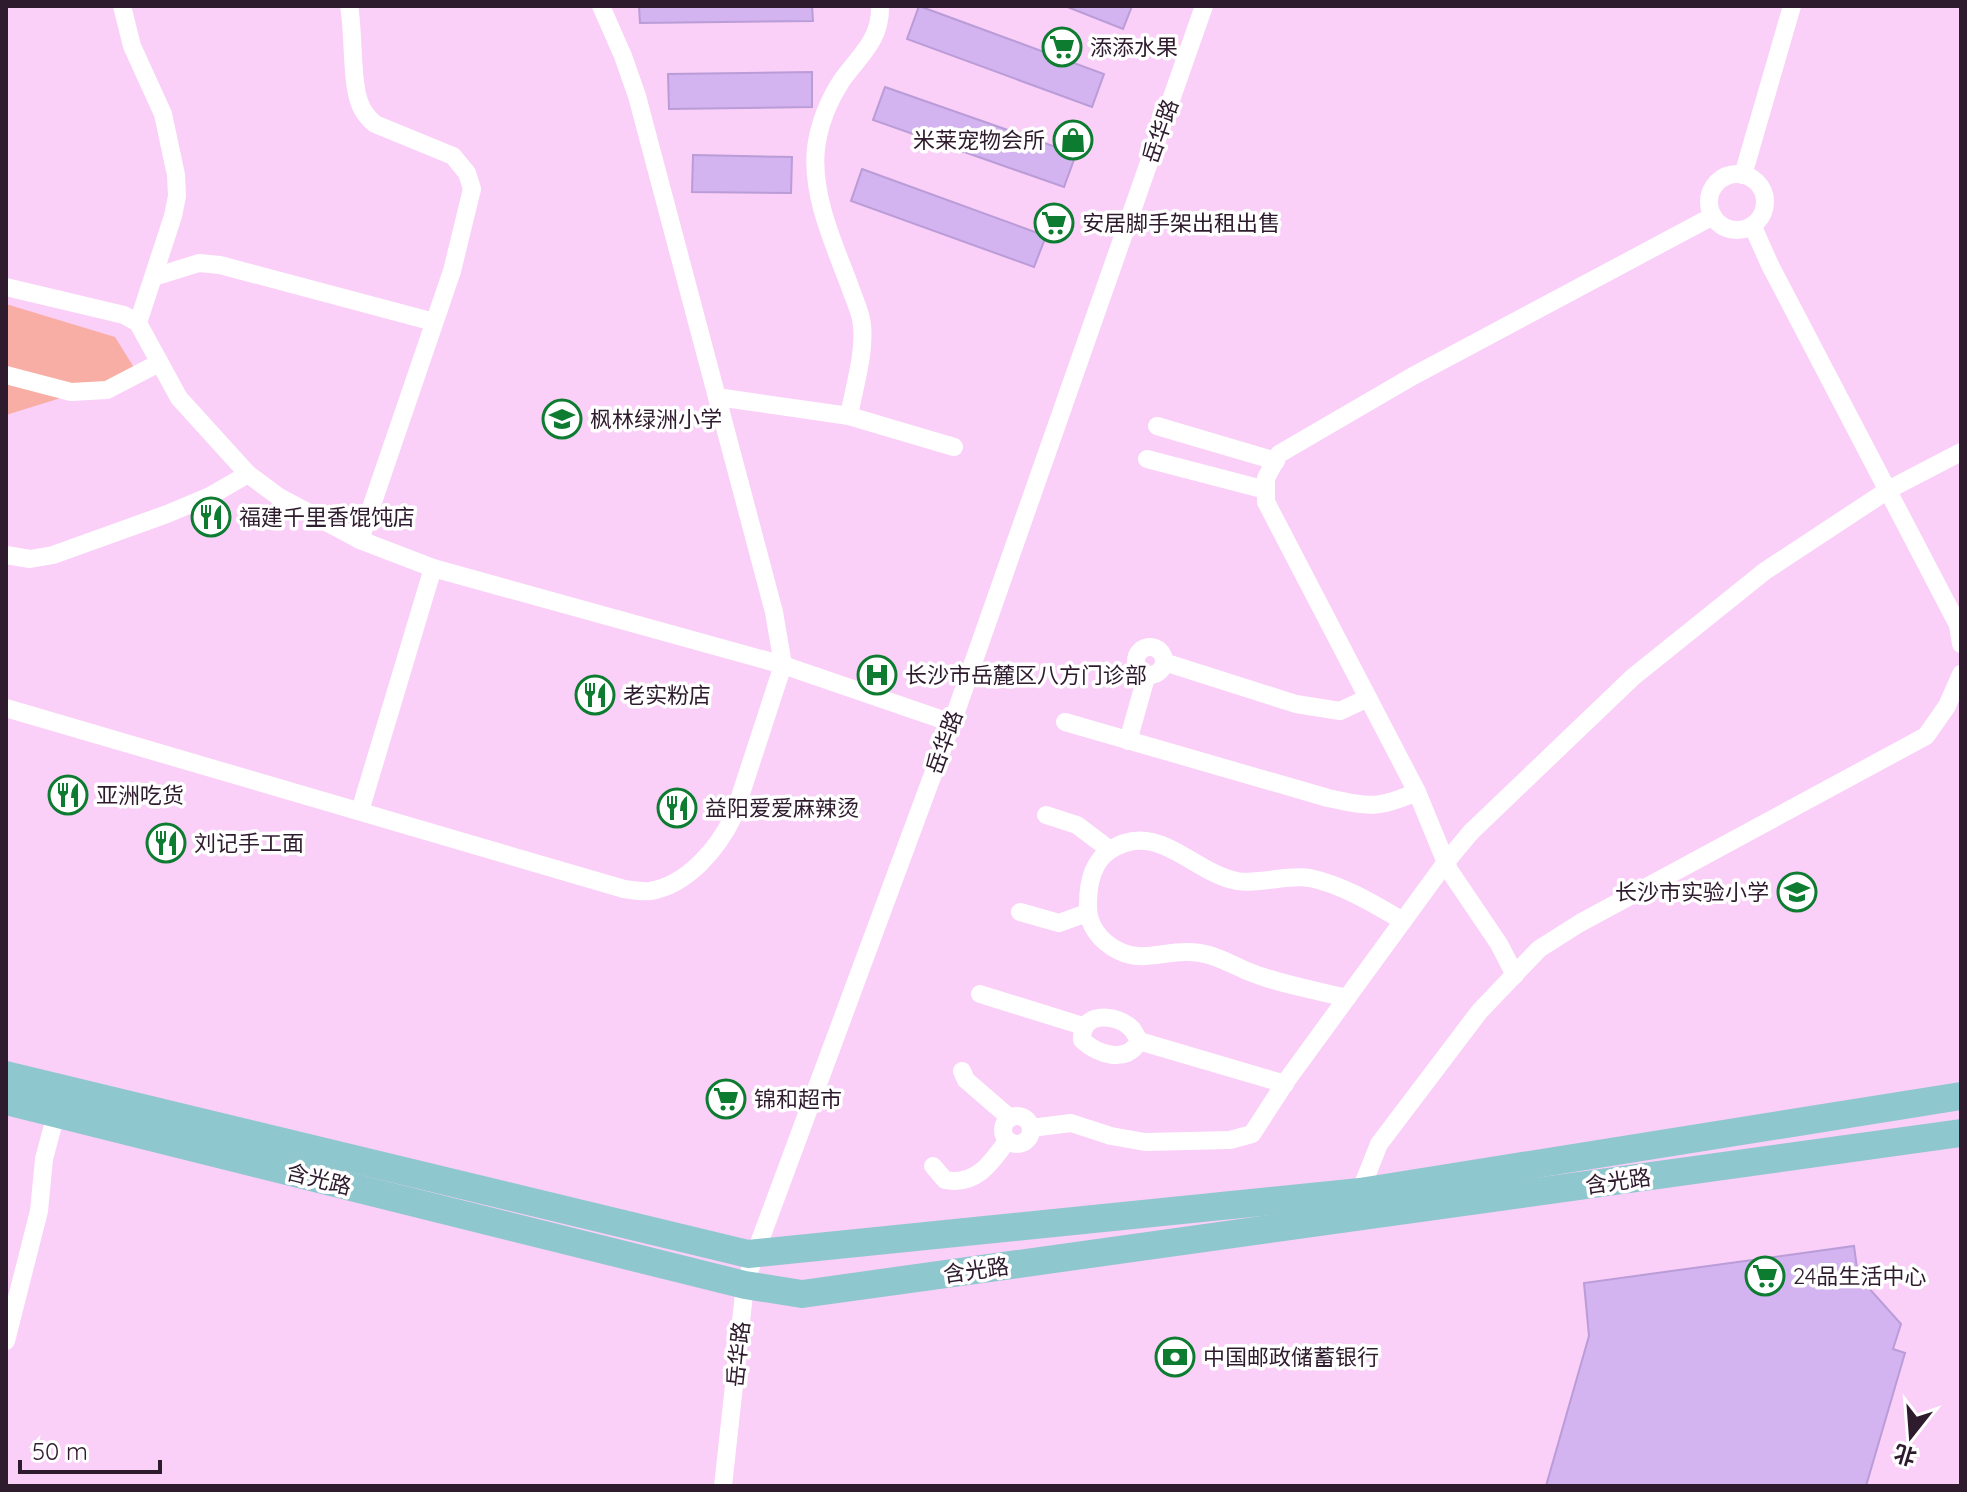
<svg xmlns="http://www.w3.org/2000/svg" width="1967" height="1492" viewBox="0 0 1967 1492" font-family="Quicksand,'Noto Sans SC',sans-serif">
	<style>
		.green { fill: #f8aea4 }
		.building { fill: #d3b4f1; stroke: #ba9cd7; stroke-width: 2 }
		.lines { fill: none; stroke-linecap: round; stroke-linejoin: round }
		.street { stroke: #fff; stroke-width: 18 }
		.primary { stroke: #8fc7ce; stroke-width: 28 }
		.labels { text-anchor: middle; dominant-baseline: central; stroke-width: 7; stroke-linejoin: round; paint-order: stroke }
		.poi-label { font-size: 22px; fill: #2f1b2e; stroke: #fff; text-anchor: start }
		.street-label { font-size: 22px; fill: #2f1b2e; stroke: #fff }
	</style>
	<rect width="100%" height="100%" fill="#facff8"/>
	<!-- green -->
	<polygon class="green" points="6,304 115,337 138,374 6,415"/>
	<!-- building -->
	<g class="building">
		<polygon points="639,6 812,6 813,21 640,23"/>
		<polygon points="919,6 1104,74 1092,107 907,39"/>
		<polygon points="1065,6 1132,6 1123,29"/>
		<polygon points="812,72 812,107 669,109 668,74"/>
		<polygon points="885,87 1076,154 1064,187 873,120"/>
		<polygon points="693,155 792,157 791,193 692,192"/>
		<polygon points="862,169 1046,236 1034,267 851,201"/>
		<polygon points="1854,1246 1858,1276 1901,1324 1893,1349 1905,1353 1866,1486 1546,1486 1589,1336 1584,1283"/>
	</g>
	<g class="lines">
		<!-- street -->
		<g class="street">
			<polyline points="122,6 132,46 163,114 176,175 177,196 173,216 138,323"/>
			<path d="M349,6c5,27 2,76 11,98 3,8 9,15 15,20l78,32 14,17 5,16 -20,82 -92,269"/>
			<circle cx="1737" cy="202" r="28"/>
			<polyline points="1743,175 1792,6"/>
			<polyline points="1753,227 1770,265 1958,625 1961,644"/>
			<polyline points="154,277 199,263 220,265 434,322"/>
			<polyline points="6,287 124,315 138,323 179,398 248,474 279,497 360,540 433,568 783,665 952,723"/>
			<polyline points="6,375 71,392 107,390 159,363"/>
			<polyline points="717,397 849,416 954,447"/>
			<path d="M849,416c5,-29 16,-62 13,-91 -1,-13 -9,-28 -13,-41 -16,-42 -38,-90 -33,-136 3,-23 13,-48 26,-68 18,-25 39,-40 38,-74"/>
			<polyline points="1157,426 1276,461"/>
			<polyline points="1147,459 1266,490"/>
			<polyline points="6,555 30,559 53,555 167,514 210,496 248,474"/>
			<circle cx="1150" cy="661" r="14"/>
			<polyline points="1164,662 1296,704 1340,711 1368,698"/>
			<path d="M6,708l618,181c8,1 18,3 26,2 38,-6 69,-44 84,-76l49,-150 -9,-53 -137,-516 -14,-40 -22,-50"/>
			<path d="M1065,722l263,76c42,9 49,11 89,-6"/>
			<polyline points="1128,741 1147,674"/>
			<polyline points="360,811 433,568"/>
			<polyline points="1046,815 1077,825 1110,850"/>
			<polyline points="1020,912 1059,923 1087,913"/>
			<polyline points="1515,975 1499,944 1449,870 1417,792 1266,502 1266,478 1279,454 1413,376 1713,216"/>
			<polyline points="980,994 1083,1026"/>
			<path d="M1347,998c-32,-8 -69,-14 -100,-27 -21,-9 -38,-20 -62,-19 -23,0 -44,10 -66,-1 -18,-9 -32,-25 -31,-47 0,-20 4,-41 21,-53 47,-33 84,22 128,30 23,4 49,-7 73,-3 33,7 64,26 93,43"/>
			<path d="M1139,1041c-12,24 -42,13 -57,-1 -2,-29 35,-27 50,-11 3,4 5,8 7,12l146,43"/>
			<polyline points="962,1071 966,1080 1010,1118"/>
			<circle cx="1017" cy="1130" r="14"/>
			<polyline points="1031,1128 1071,1123 1111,1136 1145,1142 1230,1140 1252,1134 1287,1080 1446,862 1471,832 1633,677 1765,571 1888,490 1961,452"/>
			<path d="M933,1166l12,14c31,6 46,-17 62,-39"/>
			<polyline points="1360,1192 1379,1144 1479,1012 1539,949 1580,923 1926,736 1947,706 1961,674"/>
			<polyline points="6,1341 39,1211 44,1159 59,1103"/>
			<polyline points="723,1486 745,1285 755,1254 952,723 1204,6"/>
		</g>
		<!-- primary -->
		<g class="primary">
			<polyline points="6,1075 748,1254 1360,1192 1961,1096"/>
			<polyline points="6,1101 745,1285 802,1294 1961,1133"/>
		</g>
	</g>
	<!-- icons -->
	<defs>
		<symbol id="supermarket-ring" viewBox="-11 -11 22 22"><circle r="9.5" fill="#fff" stroke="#0d7c31" stroke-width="1.5"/><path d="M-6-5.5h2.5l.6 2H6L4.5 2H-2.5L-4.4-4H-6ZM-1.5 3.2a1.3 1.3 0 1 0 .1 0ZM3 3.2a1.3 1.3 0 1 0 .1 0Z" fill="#0d7c31"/></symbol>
		<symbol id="shop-ring" viewBox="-11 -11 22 22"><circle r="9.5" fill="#fff" stroke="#0d7c31" stroke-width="1.5"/><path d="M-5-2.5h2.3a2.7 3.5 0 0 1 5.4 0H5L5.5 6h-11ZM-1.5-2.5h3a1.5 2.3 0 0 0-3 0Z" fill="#0d7c31"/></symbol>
		<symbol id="school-ring" viewBox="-11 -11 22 22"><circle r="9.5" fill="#fff" stroke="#0d7c31" stroke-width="1.5"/><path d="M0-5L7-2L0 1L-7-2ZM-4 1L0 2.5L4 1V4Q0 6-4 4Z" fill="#0d7c31"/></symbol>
		<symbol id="restaurant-ring" viewBox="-11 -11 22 22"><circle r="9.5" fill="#fff" stroke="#0d7c31" stroke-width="1.5"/><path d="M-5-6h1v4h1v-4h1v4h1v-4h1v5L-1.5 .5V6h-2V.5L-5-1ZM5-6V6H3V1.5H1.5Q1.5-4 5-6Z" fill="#0d7c31"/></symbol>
		<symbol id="hospital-ring" viewBox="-11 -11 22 22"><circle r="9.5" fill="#fff" stroke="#0d7c31" stroke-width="1.5"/><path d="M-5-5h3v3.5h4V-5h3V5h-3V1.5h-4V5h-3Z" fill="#0d7c31"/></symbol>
		<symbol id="bank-ring" viewBox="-11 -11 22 22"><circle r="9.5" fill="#fff" stroke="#0d7c31" stroke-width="1.5"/><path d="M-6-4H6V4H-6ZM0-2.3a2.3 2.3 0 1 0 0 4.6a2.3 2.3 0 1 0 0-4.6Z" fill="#0d7c31"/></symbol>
	</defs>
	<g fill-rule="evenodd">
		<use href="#supermarket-ring" x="1040" y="25" width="44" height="44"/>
		<use href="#shop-ring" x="1051" y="118" width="44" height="44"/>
		<use href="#supermarket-ring" x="1032" y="201" width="44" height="44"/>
		<use href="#school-ring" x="540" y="397" width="44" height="44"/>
		<use href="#restaurant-ring" x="189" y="495" width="44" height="44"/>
		<use href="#hospital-ring" x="855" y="653" width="44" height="44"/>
		<use href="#restaurant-ring" x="573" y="673" width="44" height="44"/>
		<use href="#restaurant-ring" x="46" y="773" width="44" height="44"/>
		<use href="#restaurant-ring" x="655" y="786" width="44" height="44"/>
		<use href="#restaurant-ring" x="144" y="821" width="44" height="44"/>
		<use href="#school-ring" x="1775" y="870" width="44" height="44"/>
		<use href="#supermarket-ring" x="704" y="1077" width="44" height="44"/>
		<use href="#supermarket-ring" x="1743" y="1254" width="44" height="44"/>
		<use href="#bank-ring" x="1153" y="1335" width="44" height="44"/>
	</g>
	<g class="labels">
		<!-- poi labels -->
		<g class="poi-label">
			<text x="1090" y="47">添添水果</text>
			<text x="1045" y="140" text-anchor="end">米莱宠物会所</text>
			<text x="1082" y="223">安居脚手架出租出售</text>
			<text x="590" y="419">枫林绿洲小学</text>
			<text x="239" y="517">福建千里香馄饨店</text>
			<text x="905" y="675">长沙市岳麓区八方门诊部</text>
			<text x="623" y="695">老实粉店</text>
			<text x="96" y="795">亚洲吃货</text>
			<text x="705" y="808">益阳爱爱麻辣烫</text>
			<text x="194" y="843">刘记手工面</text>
			<text x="1769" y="892" text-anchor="end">长沙市实验小学</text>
			<text x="754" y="1099">锦和超市</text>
			<text x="1793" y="1276">24品生活中心</text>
			<text x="1203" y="1357">中国邮政储蓄银行</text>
		</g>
		<!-- street labels -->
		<g class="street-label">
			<text transform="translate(1160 131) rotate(-71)">岳华路</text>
			<text transform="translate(944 742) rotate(-70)">岳华路</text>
			<text transform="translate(319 1179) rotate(14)">含光路</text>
			<text transform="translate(1618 1181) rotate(-8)">含光路</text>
			<text transform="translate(976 1270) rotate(-8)">含光路</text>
			<text transform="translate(738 1354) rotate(-84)">岳华路</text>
		</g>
	</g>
	<!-- border -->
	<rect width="1967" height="1492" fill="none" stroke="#2f1b2e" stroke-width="16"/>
	<!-- north arrow -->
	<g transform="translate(1911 1436) rotate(197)" stroke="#ffffff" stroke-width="6" paint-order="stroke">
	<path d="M0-6L14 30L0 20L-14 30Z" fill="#2f1b2e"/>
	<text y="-12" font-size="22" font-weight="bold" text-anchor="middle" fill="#2f1b2e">北</text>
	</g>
	<!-- scale -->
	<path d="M20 1460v12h140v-12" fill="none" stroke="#2f1b2e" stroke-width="4"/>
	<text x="32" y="1460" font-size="24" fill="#2f1b2e" stroke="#ffffff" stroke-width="6" paint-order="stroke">50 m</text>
</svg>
